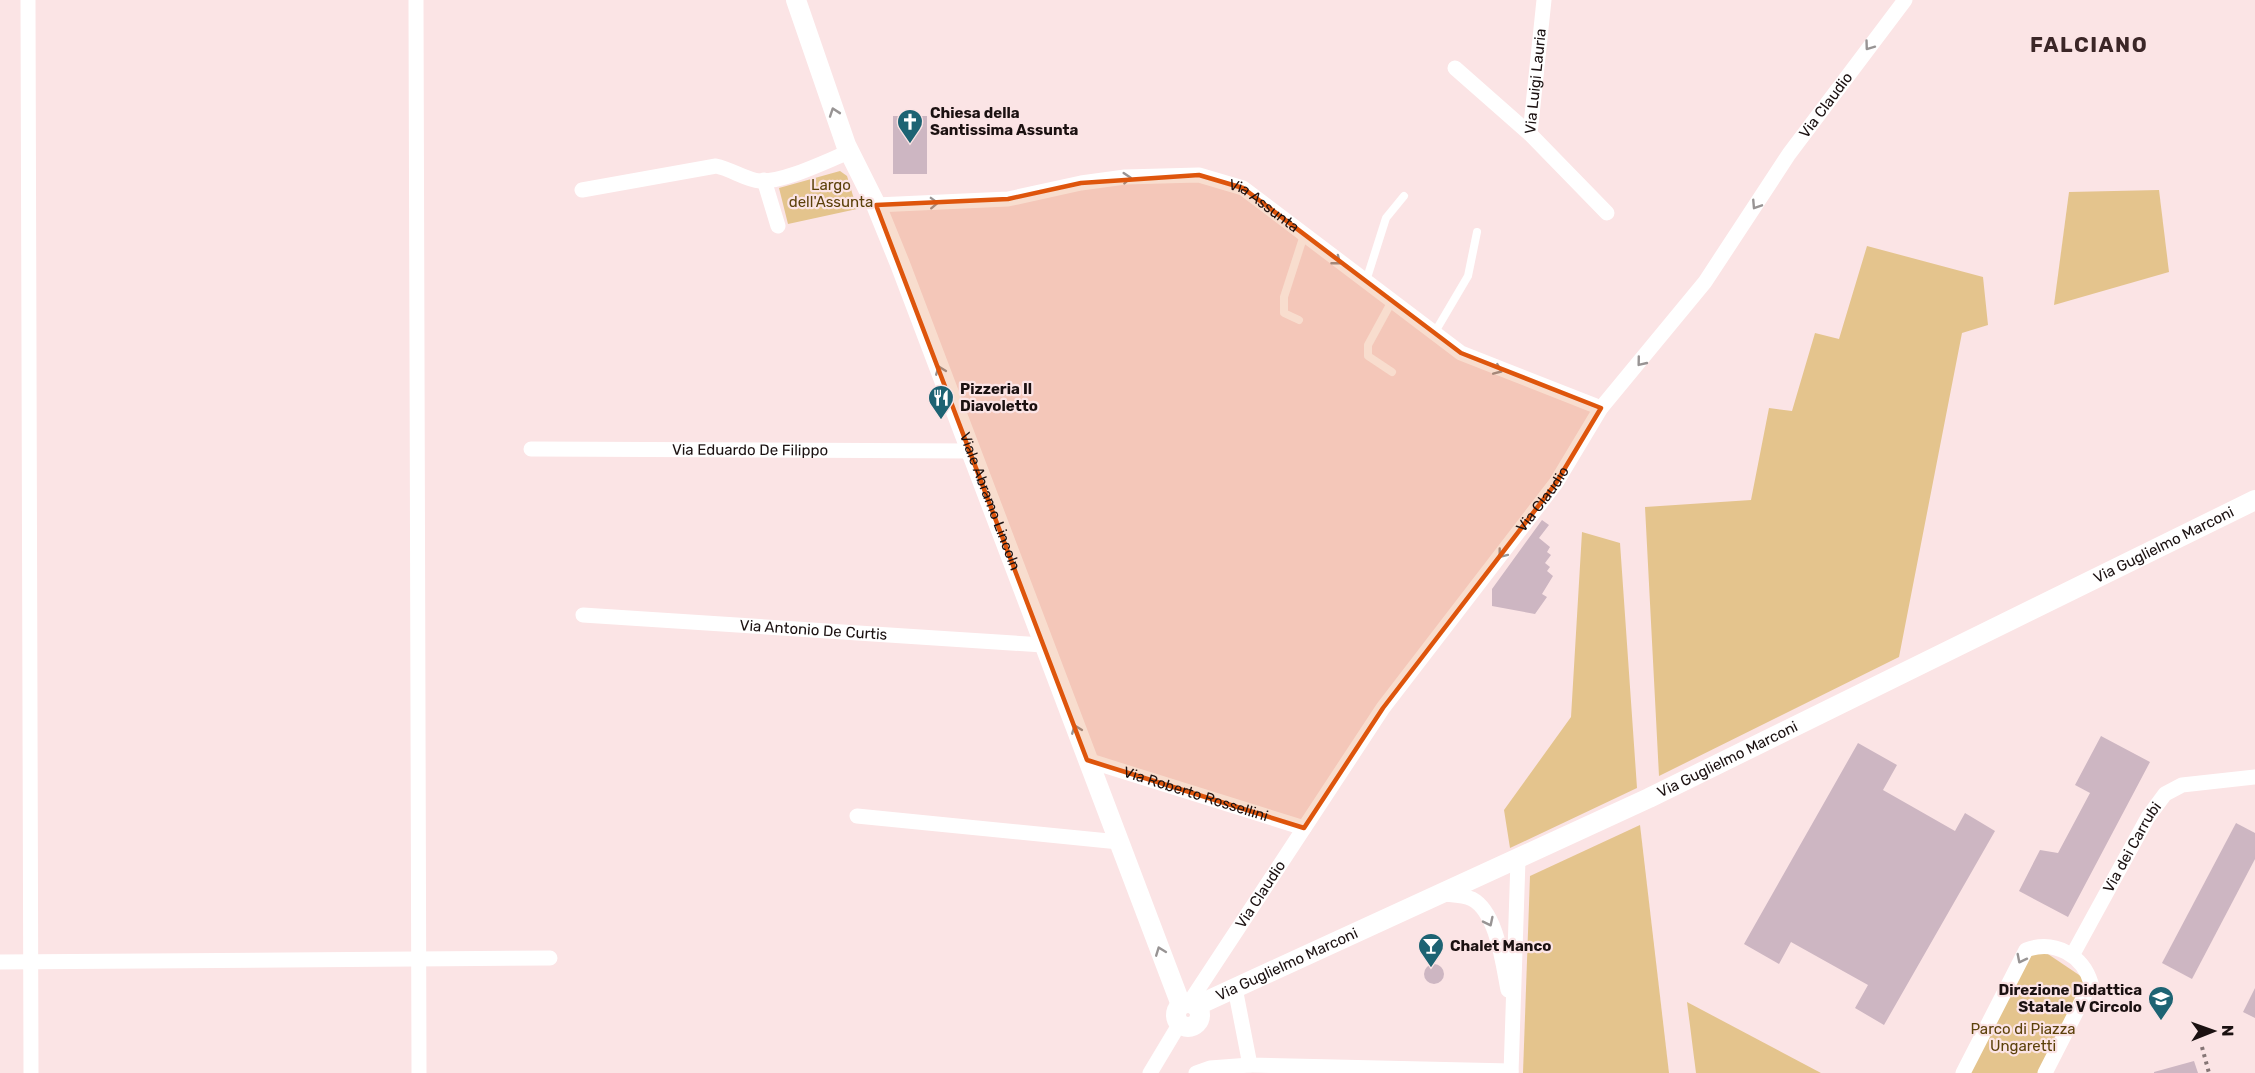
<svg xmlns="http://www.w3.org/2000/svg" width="2255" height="1073" viewBox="0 0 2255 1073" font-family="Rubik,sans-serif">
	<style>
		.green { fill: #e4c48d }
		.building { fill: #cdb6c2 }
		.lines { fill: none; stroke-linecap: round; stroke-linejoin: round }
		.path { stroke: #857575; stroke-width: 4; stroke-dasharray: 3 4.5; stroke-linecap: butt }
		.service { stroke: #fff; stroke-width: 8 }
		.minor { stroke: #fff; stroke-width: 15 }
		.tertiary { stroke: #fff; stroke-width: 20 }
		.oneway { stroke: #989494 }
		.marked { fill: #de550c; fill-opacity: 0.2; stroke: #de550c; stroke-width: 4.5; stroke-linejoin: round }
		.labels { text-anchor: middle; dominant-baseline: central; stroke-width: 4.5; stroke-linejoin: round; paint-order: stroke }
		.street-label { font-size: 15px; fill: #1b1111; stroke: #fbe4e5 }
		.poi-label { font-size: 15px; font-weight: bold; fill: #1b1111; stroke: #fbe4e5; text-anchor: start }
		.park-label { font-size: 15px; fill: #5c410a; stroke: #fbe4e5 }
		.district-label { font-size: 21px; font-weight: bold; letter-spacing: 1.5px; fill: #3b2627; stroke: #fbe4e5 }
	</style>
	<rect width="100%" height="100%" fill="#fbe4e5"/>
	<!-- green -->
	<g class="green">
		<polygon points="840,171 847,176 857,209 788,224 779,188"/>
		<polygon points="2159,190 2169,272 2054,305 2069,192"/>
		<polygon points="1867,246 1983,277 1988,325 1962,333 1899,657 1659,776 1645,507 1751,500 1769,408 1792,411 1815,333 1839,339"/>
		<polygon points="1582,532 1620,543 1637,788 1510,848 1504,810 1571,717"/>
		<polygon points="1640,825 1669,1073 1523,1073 1530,876"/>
		<polygon points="2036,946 2091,983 2044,1073 1964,1073"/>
		<polygon points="1687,1002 1821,1073 1696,1073"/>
	</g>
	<!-- building -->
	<g class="building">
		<rect x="893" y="116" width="34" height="58"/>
		<polygon points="1542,520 1549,525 1539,538 1550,547 1547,552 1551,555 1545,563 1550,567 1547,571 1553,576 1542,594 1547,597 1535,614 1492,606 1492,589"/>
		<polygon points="2101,736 2150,762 2068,917 2019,891 2040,850 2058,853 2090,793 2075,785"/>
		<polygon points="1858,743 1897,765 1883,790 1955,831 1965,813 1995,831 1884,1025 1855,1008 1868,985 1791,942 1779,964 1744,944"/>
		<polygon points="2236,823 2255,833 2255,859 2192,979 2162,963"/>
		<circle cx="1434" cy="974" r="10"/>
		<polygon points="2255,988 2255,1018 2243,1012"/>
		<polygon points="2194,1061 2198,1073 2154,1073 2154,1072"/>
	</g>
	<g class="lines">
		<!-- path -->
		<polyline class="path" points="2202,1047 2209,1073"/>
		<!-- service -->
		<g class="service">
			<polyline points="1366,281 1386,218 1404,196"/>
			<polyline points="1299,320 1284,313 1284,297 1304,235"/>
			<polyline points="1435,332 1468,276 1477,232"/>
			<polyline points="1392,372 1368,356 1368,345 1392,301"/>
		</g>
		<!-- minor -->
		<g class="minor">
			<polyline points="28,0 31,1073"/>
			<polyline points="416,0 419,1073"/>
			<path id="s1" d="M1455,68l75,66 14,-134"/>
			<polyline points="1530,134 1607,213"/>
			<polyline points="764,180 778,226"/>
			<path d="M582,190l134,-24c15,3 30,14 44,15 25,1 66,-20 89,-29"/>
			<path id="s2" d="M876,205l132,-6 73,-16 44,-6 74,-2 44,13 218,165 140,55"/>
			<path id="s3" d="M531,449l439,2"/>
			<path id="s4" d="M583,615l460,30"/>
			<path id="s5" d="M1087,760l217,68"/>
			<polyline points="857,816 1119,842"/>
			<path d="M1443,894c8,1 21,1 29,5 25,13 31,66 36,91"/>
			<path id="s6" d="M2073,954l75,-137 17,-23 17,-9 73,-8"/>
			<polyline points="0,962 550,958"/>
			<polyline points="1235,988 1250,1065 1511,1071"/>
			<path id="s7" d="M1189,1003l194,-295 173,-225 45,-75 104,-126 84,-128 116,-154"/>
			<polyline points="1150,1073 1180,1023"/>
			<polyline points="1196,1073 1210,1068 1250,1065"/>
			<polyline points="1511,1073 1518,860"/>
			<path d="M1963,1073l63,-123c29,-11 57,6 65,33l-46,90"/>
		</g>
		<!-- tertiary -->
		<g class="tertiary">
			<path id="s8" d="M796,0l50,145 30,60 24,59 281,741"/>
			<circle cx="1188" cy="1015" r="12"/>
			<path id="s9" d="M1196,1006l453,-208 606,-298"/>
		</g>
	</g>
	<!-- one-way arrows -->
	<defs><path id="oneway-chevron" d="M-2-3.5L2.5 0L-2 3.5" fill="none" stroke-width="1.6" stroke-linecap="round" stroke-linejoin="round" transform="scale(1.5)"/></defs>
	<g class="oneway">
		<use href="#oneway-chevron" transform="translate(1869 46) rotate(126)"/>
		<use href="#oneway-chevron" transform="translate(834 112) rotate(-109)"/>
		<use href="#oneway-chevron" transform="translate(1127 178) rotate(-4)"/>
		<use href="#oneway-chevron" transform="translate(934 203) rotate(-2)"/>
		<use href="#oneway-chevron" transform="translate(1756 205) rotate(123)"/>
		<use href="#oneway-chevron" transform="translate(1337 261) rotate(38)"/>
		<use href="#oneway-chevron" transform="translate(1641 362) rotate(129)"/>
		<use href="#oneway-chevron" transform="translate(940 370) rotate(-111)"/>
		<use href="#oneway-chevron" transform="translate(1498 370) rotate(23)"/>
		<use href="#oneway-chevron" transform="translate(1502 554) rotate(128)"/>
		<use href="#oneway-chevron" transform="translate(1076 729) rotate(-111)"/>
		<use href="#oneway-chevron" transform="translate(1489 922) rotate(64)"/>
		<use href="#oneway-chevron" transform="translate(1160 951) rotate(-111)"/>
		<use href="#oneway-chevron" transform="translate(2021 959) rotate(117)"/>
	</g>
	<!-- marked area -->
	<path class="marked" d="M1199,175l44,13 218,165 140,55 -45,75 -173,225 -79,120 -217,-68 -211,-555 132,-6 73,-16z"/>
	<!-- icons -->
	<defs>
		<symbol id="church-pin" viewBox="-11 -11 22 30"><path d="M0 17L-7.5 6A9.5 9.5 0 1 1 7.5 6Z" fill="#1d6373" stroke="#fbe4e5"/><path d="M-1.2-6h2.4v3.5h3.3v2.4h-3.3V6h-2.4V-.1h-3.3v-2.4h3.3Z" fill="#fff"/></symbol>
		<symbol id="restaurant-pin" viewBox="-11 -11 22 30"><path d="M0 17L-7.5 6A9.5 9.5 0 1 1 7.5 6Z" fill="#1d6373" stroke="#fbe4e5"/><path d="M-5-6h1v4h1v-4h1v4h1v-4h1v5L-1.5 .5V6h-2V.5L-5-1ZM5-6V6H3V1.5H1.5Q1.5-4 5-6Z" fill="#fff"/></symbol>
		<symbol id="bar-pin" viewBox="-11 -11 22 30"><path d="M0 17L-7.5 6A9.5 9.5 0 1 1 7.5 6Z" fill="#1d6373" stroke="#fbe4e5"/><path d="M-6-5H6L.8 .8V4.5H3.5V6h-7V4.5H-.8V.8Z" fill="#fff"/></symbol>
		<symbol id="school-pin" viewBox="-11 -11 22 30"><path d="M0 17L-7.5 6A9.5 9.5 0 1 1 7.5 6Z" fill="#1d6373" stroke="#fbe4e5"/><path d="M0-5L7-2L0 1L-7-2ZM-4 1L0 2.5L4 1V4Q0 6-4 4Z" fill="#fff"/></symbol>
	</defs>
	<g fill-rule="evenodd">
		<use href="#church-pin" x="895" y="107" width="30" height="40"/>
		<use href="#restaurant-pin" x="926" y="383" width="30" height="40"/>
		<use href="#bar-pin" x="1416" y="931" width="30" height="40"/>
		<use href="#school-pin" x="2146" y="984" width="30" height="40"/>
	</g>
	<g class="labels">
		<!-- street labels -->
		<g class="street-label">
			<text stroke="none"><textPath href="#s1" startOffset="153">Via Luigi Lauria</textPath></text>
			<text stroke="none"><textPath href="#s7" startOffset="1102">Via Claudio</textPath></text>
			<text stroke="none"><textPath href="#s2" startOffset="398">Via Assunta</textPath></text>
			<text stroke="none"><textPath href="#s3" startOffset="219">Via Eduardo De Filippo</textPath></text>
			<text stroke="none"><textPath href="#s7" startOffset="616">Via Claudio</textPath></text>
			<text stroke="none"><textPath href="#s8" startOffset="538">Viale Abramo Lincoln</textPath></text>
			<text stroke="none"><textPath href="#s9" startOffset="1072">Via Guglielmo Marconi</textPath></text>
			<text stroke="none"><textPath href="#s4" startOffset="231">Via Antonio De Curtis</textPath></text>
			<text stroke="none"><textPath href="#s9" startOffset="586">Via Guglielmo Marconi</textPath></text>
			<text stroke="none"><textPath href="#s5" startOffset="114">Via Roberto Rossellini</textPath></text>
			<text stroke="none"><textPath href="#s6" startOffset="122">Via dei Carrubi</textPath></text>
			<text stroke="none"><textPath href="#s7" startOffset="130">Via Claudio</textPath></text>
			<text stroke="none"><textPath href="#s9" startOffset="100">Via Guglielmo Marconi</textPath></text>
		</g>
		<!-- poi labels -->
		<g class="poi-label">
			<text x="930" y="113">Chiesa della<tspan x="930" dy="17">Santissima Assunta</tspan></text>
			<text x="960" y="389">Pizzeria Il<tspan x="960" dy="17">Diavoletto</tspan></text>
			<text x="1450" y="946">Chalet Manco</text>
			<text x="2142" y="990" text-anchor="end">Direzione Didattica<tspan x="2142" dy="17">Statale V Circolo</tspan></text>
		</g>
		<!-- park labels -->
		<g class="park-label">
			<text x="831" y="185">Largo<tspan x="831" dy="17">dell'Assunta</tspan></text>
			<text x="2023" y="1029">Parco di Piazza<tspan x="2023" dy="17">Ungaretti</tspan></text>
		</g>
		<!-- district labels -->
		<g class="district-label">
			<text x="2089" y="44">FALCIANO</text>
		</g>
	</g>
	<!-- north arrow -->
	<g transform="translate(2213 1031) rotate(89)" stroke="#fbe4e5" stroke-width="4.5" paint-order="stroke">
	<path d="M0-4.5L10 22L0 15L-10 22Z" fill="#1b1111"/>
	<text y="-9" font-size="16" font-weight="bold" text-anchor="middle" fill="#1b1111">N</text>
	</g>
</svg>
